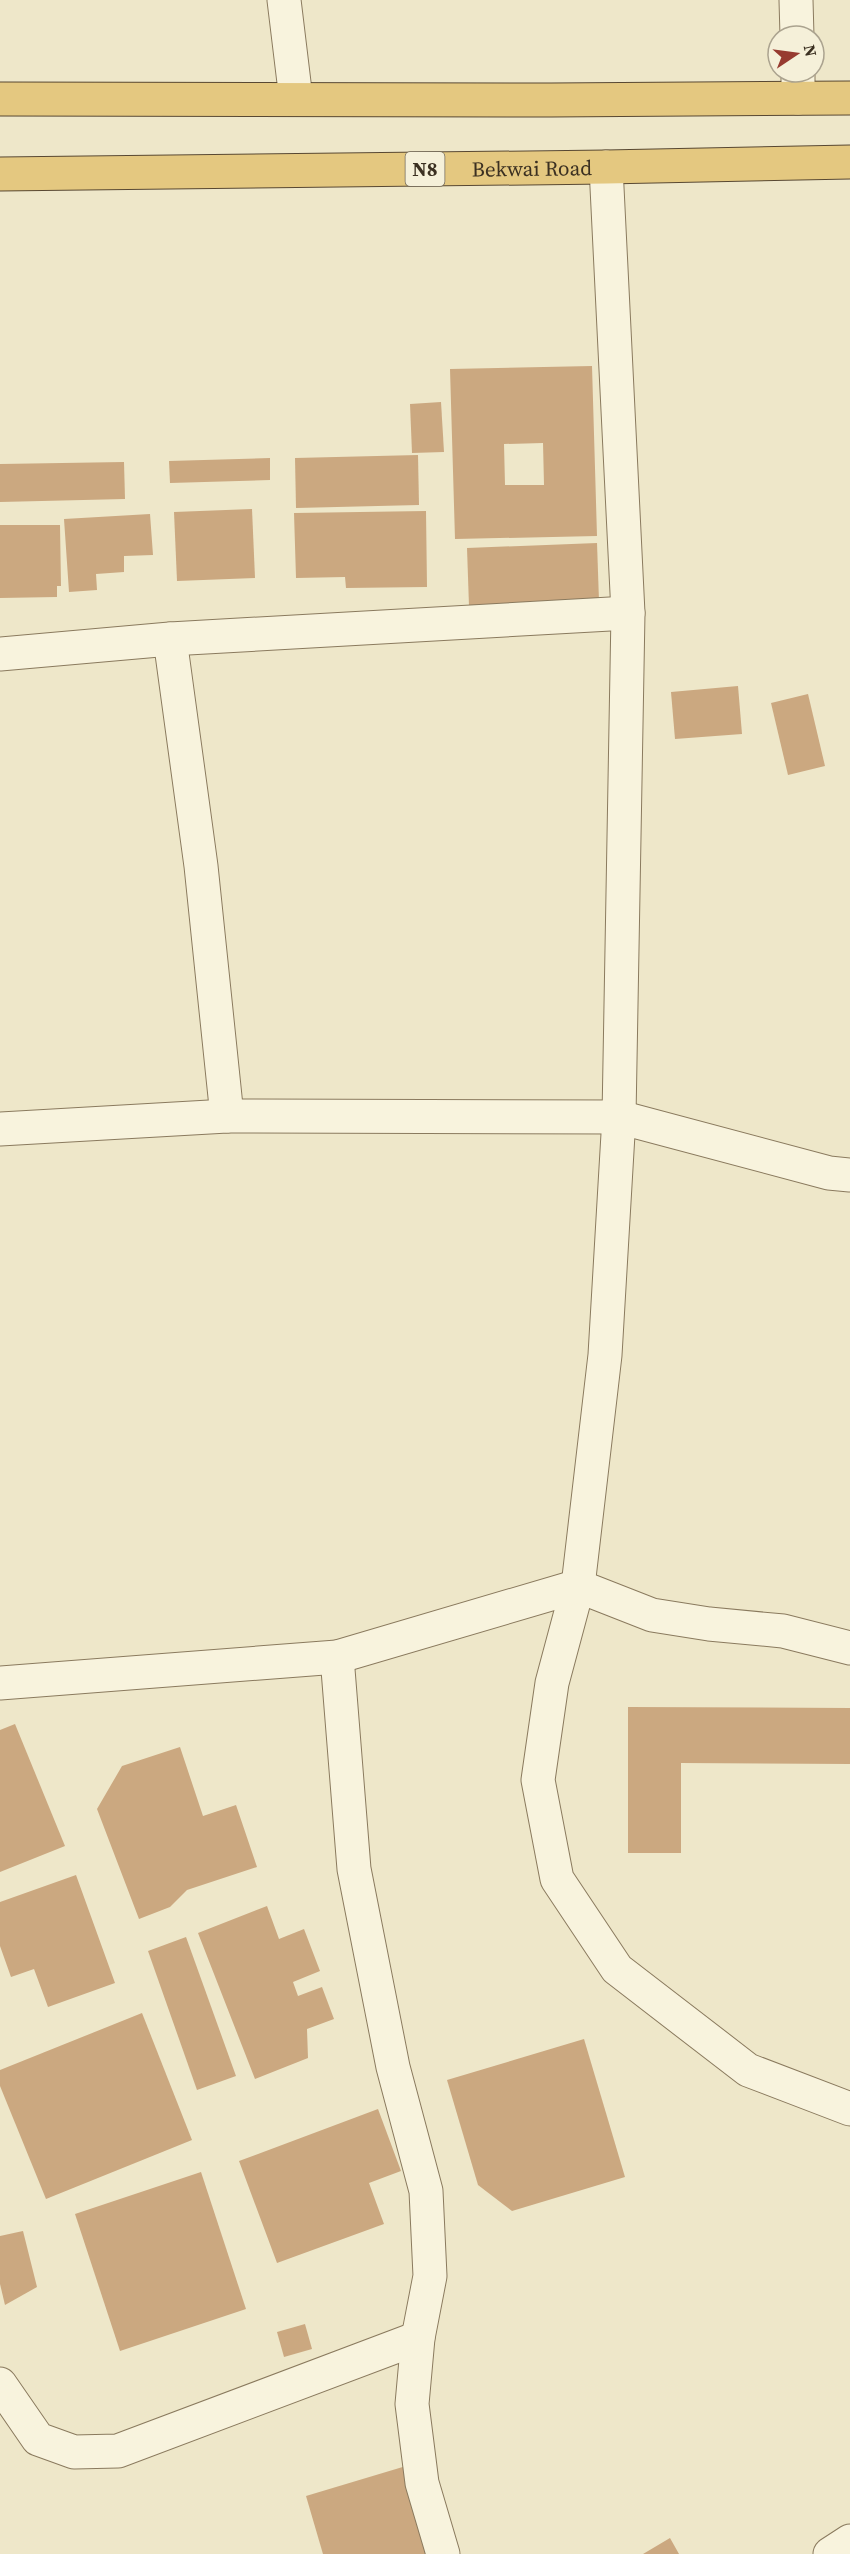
<svg xmlns="http://www.w3.org/2000/svg" width="850" height="2554" viewBox="0 0 850 2554" font-family="'Source Serif 4',serif">
	<style>
		.building { fill: #cba880; fill-rule: evenodd }
		.lines { fill: none; stroke-linecap: round; stroke-linejoin: round }
		.minor-casing { stroke: #8a7a5e; stroke-width: 35 }
		.trunk-casing { stroke: #584832; stroke-width: 35 }
		.minor { stroke: #f8f3dd; stroke-width: 33 }
		.trunk { stroke: #e4c880; stroke-width: 33 }
		.labels { text-anchor: middle; dominant-baseline: central; stroke-width: 4.5; stroke-linejoin: round; paint-order: stroke }
		.shield { fill: #f5f0d9; stroke: #736a58; stroke-width: 1.5 }
		.shield-label { font-size: 20px; font-weight: bold; fill: #3b3021 }
		.street-label { font-size: 21px; fill: #3b3021; stroke: #f5f0d9 }
	</style>
	<rect width="100%" height="100%" fill="#eee7c9"/>
	<!-- building -->
	<g class="building">
		<path d="M592,366l5,170 -142,3 -5,-170zM543,443l1,42h-39l-1,-41z"/>
		<polygon points="441,402 444,452 412,453 410,404"/>
		<polygon points="418,455 419,505 296,508 295,458"/>
		<polygon points="270,458 270,480 170,483 169,461"/>
		<polygon points="124,462 125,499 0,502 0,464"/>
		<polygon points="252,509 255,578 177,581 174,512"/>
		<polygon points="426,511 427,587 346,588 345,577 296,578 294,513"/>
		<polygon points="150,514 153,555 124,556 124,572 96,574 97,590 69,592 64,519"/>
		<polygon points="0,525 60,525 61,586 57,586 57,597 0,598"/>
		<polygon points="597,543 599,601 469,606 467,548"/>
		<polygon points="738,686 742,734 675,739 671,692"/>
		<polygon points="808,694 825,766 788,775 771,703"/>
		<polygon points="628,1707 850,1708 850,1764 681,1763 681,1853 628,1853"/>
		<polygon points="15,1724 65,1846 0,1872 0,1730"/>
		<polygon points="180,1747 203,1816 236,1805 257,1867 187,1890 170,1907 139,1919 97,1809 122,1766"/>
		<polygon points="76,1875 115,1983 48,2007 34,1969 11,1977 0,1946 0,1902"/>
		<polygon points="267,1906 279,1939 304,1929 320,1971 293,1982 298,1996 322,1987 334,2019 307,2029 308,2058 255,2079 198,1933"/>
		<polygon points="186,1937 236,2076 197,2090 148,1951"/>
		<polygon points="142,2013 192,2140 46,2199 0,2086 0,2070"/>
		<polygon points="584,2039 625,2177 512,2211 478,2185 447,2080"/>
		<polygon points="378,2109 401,2171 369,2183 384,2224 277,2263 239,2161"/>
		<polygon points="201,2172 246,2309 120,2351 75,2214"/>
		<polygon points="23,2231 37,2287 5,2305 0,2284 0,2236"/>
		<polygon points="305,2324 312,2349 284,2357 277,2332"/>
		<polygon points="406,2466 433,2554 323,2554 306,2496"/>
		<polygon points="670,2538 679,2554 643,2554"/>
	</g>
	<g class="lines">
		<defs>
			<g id="minor">
				<polyline points="284,0 296,99"/>
				<polyline points="796,0 797,36"/>
				<polyline points="798,72 798,98"/>
				<polyline points="606,167 628,613 619,1117 605,1355 578,1586 552,1683 538,1780 557,1879 617,1969 748,2070 850,2109"/>
				<polyline points="170,639 201,866 227,1116"/>
				<polyline points="0,654 170,639 628,613"/>
				<polyline points="0,1129 227,1116 619,1117 829,1173 850,1175"/>
				<polyline points="337,1657 354,1869 393,2067 426,2191 430,2276 418,2338 412,2404 422,2483 443,2554"/>
				<polyline points="0,1683 337,1657 578,1586 652,1615 709,1624 783,1631 850,1648"/>
				<polyline points="0,2384 38,2439 74,2452 118,2451 418,2338"/>
				<polyline points="830,2554 850,2541"/>
			</g>
			<g id="trunk">
				<polyline points="0,99 551,100 850,98"/>
				<path id="s1" d="M0,174l606,-7 244,-5"/>
			</g>
		</defs>
		<!-- minor casing -->
		<use href="#minor" class="minor-casing"/>
		<!-- trunk casing -->
		<use href="#trunk" class="trunk-casing"/>
		<!-- minor -->
		<use href="#minor" class="minor"/>
		<!-- trunk -->
		<use href="#trunk" class="trunk"/>
	</g>
	<g class="labels">
		<!-- shield labels -->
		<rect class="shield" x="405.5" y="152" width="39" height="34" rx="4.5"/>
		<g class="shield-label">
			<text x="425" y="169">N8</text>
		</g>
		<!-- street labels -->
		<g class="street-label">
			<text stroke="none"><textPath href="#s1" startOffset="532">Bekwai Road</textPath></text>
		</g>
	</g>
	<!-- north arrow -->
	<g transform="translate(796 54) rotate(77)"><circle r="28" fill="#f5f0d9" stroke="#aba38f" stroke-width="1.5"/>
	<path d="M0-4.5L10 22L0 15L-10 22Z" fill="#973b30"/>
	<text y="-9" font-size="16" font-weight="bold" text-anchor="middle" fill="#3b3021">N</text>
	</g>
</svg>
